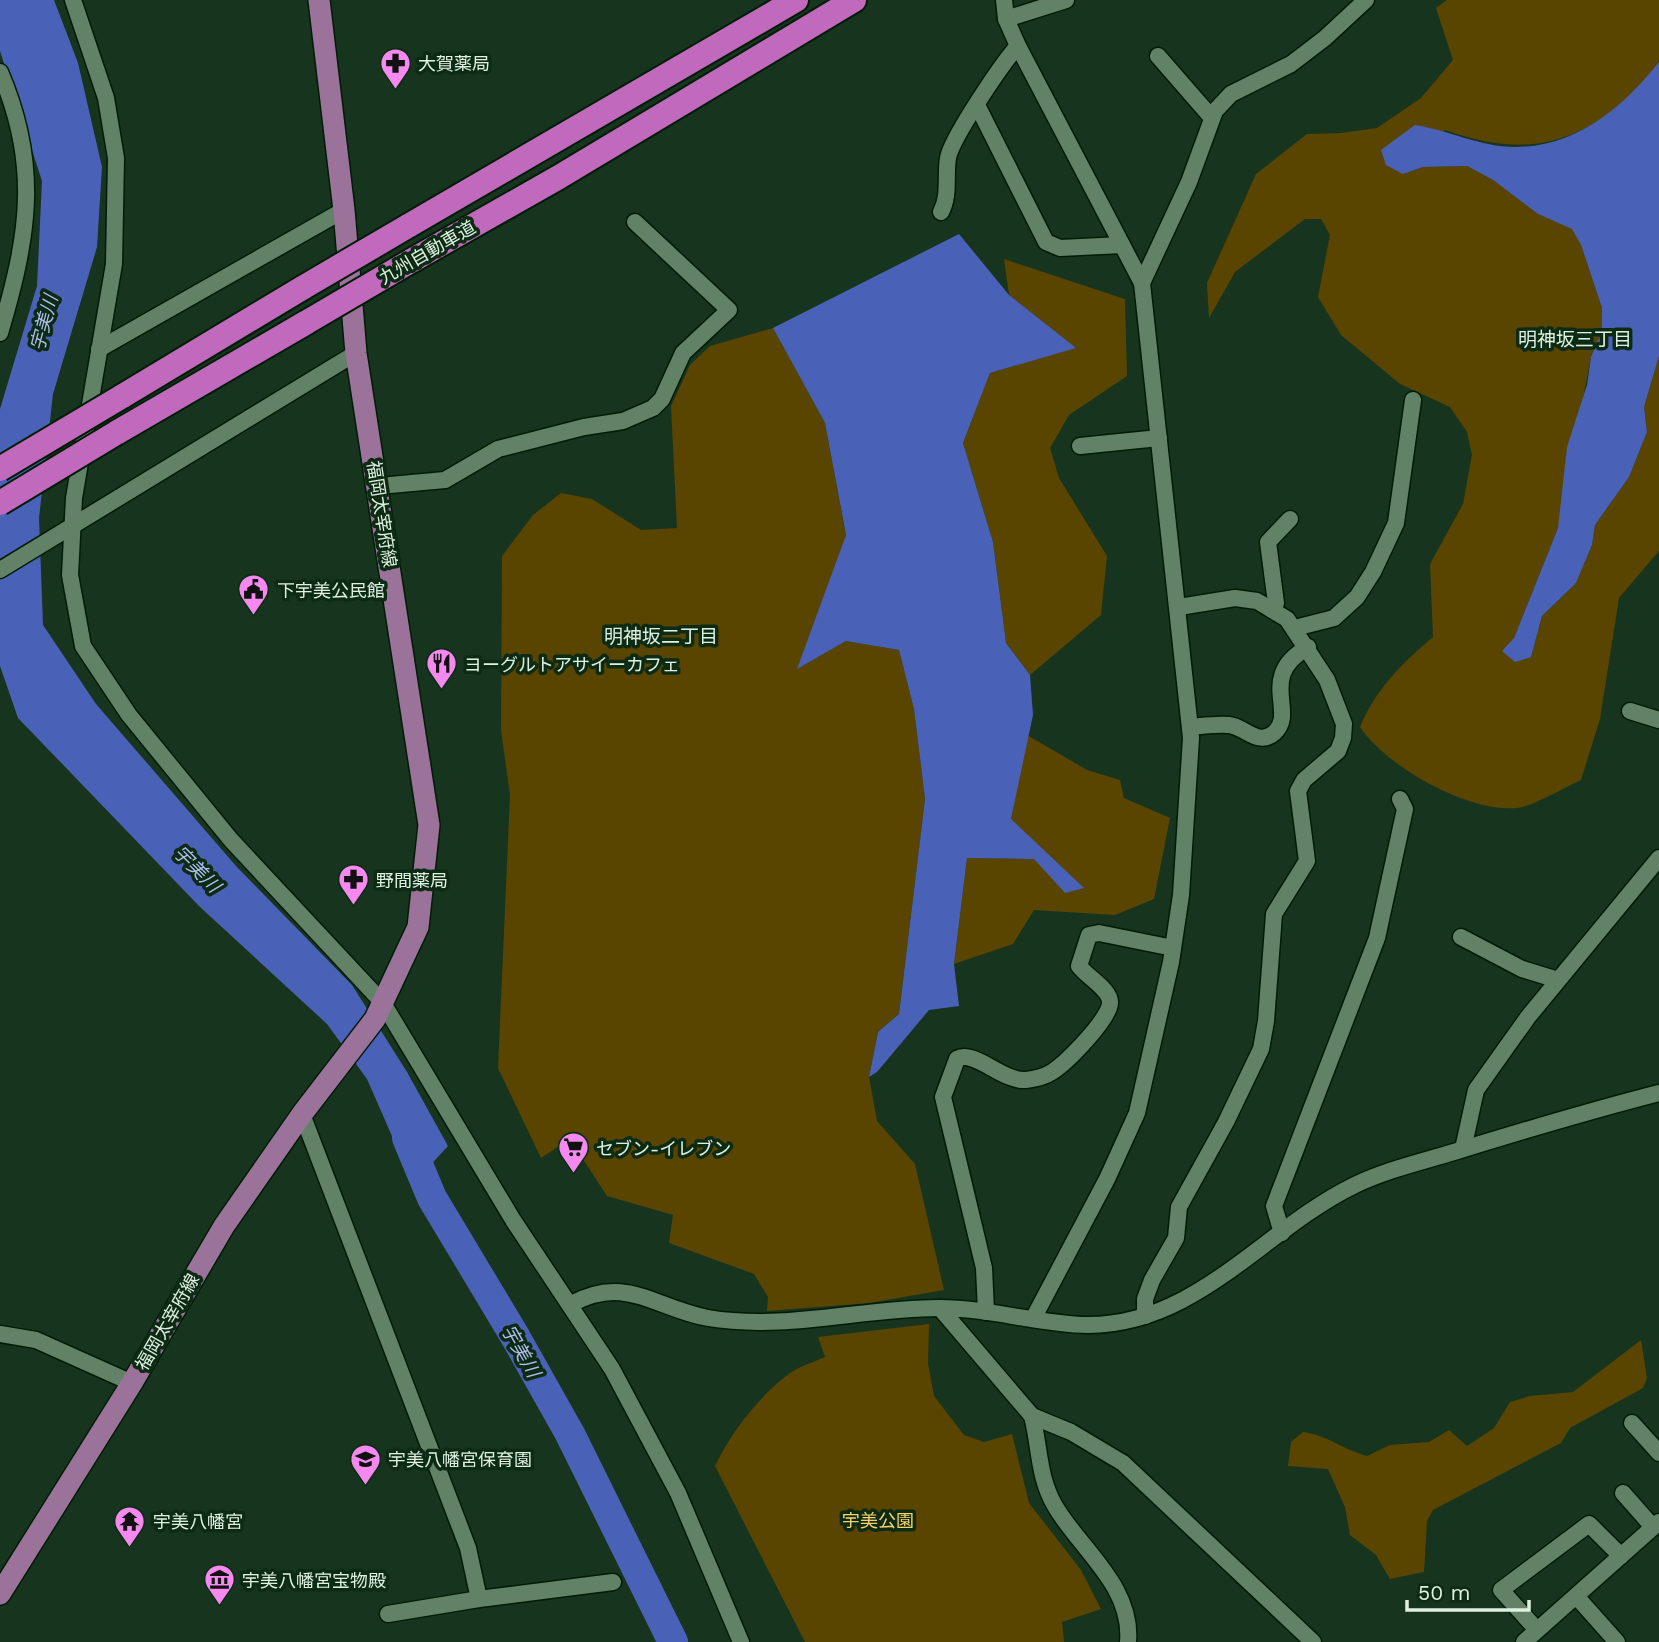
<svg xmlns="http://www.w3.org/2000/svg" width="1659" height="1642" viewBox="0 0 1659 1642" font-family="'Work Sans','Noto Sans JP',sans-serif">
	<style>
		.green { fill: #594500 }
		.water { fill: #4962b7 }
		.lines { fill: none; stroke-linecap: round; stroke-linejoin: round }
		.river { stroke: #4962b7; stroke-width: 30 }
		.minor-casing { stroke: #001c07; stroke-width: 19 }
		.major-casing { stroke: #001c07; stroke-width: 24 }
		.highway-casing { stroke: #001c07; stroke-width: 28 }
		.minor { stroke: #628267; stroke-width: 16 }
		.major { stroke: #9b739a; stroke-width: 21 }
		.highway { stroke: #c169bc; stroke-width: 24 }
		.highway-bridge-casing { stroke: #001c07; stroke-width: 28; stroke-linecap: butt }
		.highway-bridge { stroke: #c169bc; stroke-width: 24 }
		.labels { text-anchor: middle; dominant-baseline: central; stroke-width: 7; stroke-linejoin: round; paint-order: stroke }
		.poi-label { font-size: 18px; fill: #def0e0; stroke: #0d2b14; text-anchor: start }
		.street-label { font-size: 18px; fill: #def0e0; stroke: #0d2b14 }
		.park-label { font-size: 18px; fill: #fbd267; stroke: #0d2b14 }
		.water-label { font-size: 19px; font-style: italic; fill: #aebeec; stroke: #0d2b14 }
		.neighbourhood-label { font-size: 19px; fill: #def0e0; stroke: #0d2b14 }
	</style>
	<rect width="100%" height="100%" fill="#17351e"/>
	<!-- green -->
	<g class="green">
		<path d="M1447,0h212c0,19 0,41 0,60 -2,12 -21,29 -30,37 -58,52 -111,59 -184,33l-42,44 20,-7 44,-1 26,14 45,34 35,15 8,16 21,63v23l-11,26 -33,171 -44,110 -11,13 28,6 11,-41 34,-33 16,-38 3,-20 34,-48 18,-45 -3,-25 15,-51v195l-40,47 -19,121 -19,61c-16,7 -47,26 -64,28 -49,5 -131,-42 -157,-81 16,-38 42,-64 73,-90l-3,-73 33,-60 9,-49 -5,-23 -17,-25 -50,-23 -59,-49 -23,-38 12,-62 -9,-16h-16l-70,53 -26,46 -2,-35 49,-109 51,-40 34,-1 36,-5 44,-30 32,-38 -17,-52z"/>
		<polygon points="1004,259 1125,299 1127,376 1069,415 1050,448 1059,478 1107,556 1101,615 1030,675 1006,643 993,542 963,443 990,373 1075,348 1009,295"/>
		<polygon points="773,328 825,423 846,536 798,668 846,641 899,650 914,709 925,799 899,1014 878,1032 869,1077 877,1121 915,1164 944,1290 869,1303 767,1311 768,1297 754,1274 669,1243 673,1215 607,1196 570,1139 541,1158 498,1068 510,795 501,730 502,556 533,515 561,493 592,499 641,530 677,528 671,406 690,365 710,346"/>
		<polygon points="1027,735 1087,770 1120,780 1124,798 1170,818 1154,899 1115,915 1034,910 1013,944 954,964 967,858 1035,859 1065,893 1011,820"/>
		<path d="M929,1324l-1,39 6,33 30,39 20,7 28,-8 17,69 52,67 20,39 -39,13 2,20h-259l-90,-176c17,-35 43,-69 75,-93 10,-7 24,-11 35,-16l-7,-20z"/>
		<path d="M1641,1340l6,38 -4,10 -73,40 -9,15 -128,67 -6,11 -3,51 -34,7 -14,-24 -26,-20 -5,-28 -17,-38 -40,-3 3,-24 12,-10c24,3 41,18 64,24l23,-11 39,-3 20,-12 18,16 27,-18 16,-26 20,-6 43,-4z"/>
	</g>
	<!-- water -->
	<g class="water">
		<polygon points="0,0 54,0 78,63 102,167 97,247 53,394 39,518 43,625 96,704 236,866 352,985 407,1072 448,1146 413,1184 367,1079 327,1024 200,907 18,718 0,666 0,409 37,286 42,181 0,51"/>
		<path d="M1659,62v294l-15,51 3,25 -18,45 -34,48 -3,20 -16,38 -34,33 -11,41 -16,5 -13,-11 12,-13 44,-110 9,-81 20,-62 4,-28 11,-26v-23l-21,-63 -9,-16 -34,-15 -45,-34 -26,-14 -44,1 -20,7 -17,-9 -5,-15 34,-25c33,5 66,22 100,22 62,0 108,-40 144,-85z"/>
		<polygon points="959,234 1009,295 1076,348 990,373 963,443 993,542 1006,643 1030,675 1033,715 1011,819 1084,888 1065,893 1034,859 967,858 954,964 959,1006 929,1010 877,1072 869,1077 878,1032 899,1014 925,799 914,709 899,650 846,641 797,669 846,535 825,423 773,328"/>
	</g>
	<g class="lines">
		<!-- river -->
		<polyline class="river" points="407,1138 432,1198 516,1338 570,1434 673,1642"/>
		<defs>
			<g id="minor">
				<polyline points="73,0 106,98 116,158 114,264 74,498 70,575 83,646 129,715 231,840 383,1003 513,1220 612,1369 678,1493 741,1642"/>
				<polyline points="1004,0 1006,19 1018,46 1142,283 1191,738 1181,895 1171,962 1137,1113 1107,1179 1033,1319"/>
				<polyline points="1006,19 1066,0"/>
				<polyline points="1158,56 1212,118"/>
				<path d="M0,72c41,95 28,166 0,261"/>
				<polyline points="977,105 1046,242 1060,248 1122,245"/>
				<path d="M941,212c9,-17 4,-36 7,-54 3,-19 55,-96 70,-112"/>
				<polyline points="1142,283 1189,182 1215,111 1231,94 1291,64 1325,38 1366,0"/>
				<polyline points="99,349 344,210"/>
				<polyline points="1080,446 1159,438"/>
				<polyline points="379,486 445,480 498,449 584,427 623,421 653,408 662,399 683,353 729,310 635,222"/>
				<polyline points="0,570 356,353"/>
				<polyline points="1272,610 1276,603 1268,542 1290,519"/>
				<polyline points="1295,628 1334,618 1357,597 1373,572 1396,523 1413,400"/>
				<polyline points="1630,711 1659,720"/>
				<path d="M1190,727c12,-1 26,-3 39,-2 15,1 29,22 45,8 24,-21 -18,-56 34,-86"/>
				<polyline points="1461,937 1522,969 1558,980"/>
				<polyline points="302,1114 468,1548 479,1599 388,1614"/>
				<polyline points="1463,1149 1476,1090 1528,1017 1659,858"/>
				<polyline points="1282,1233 1274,1206 1377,938 1405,809 1400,799"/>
				<path d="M571,1304c55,-30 83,4 137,14 77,13 154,-10 231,-10 50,0 99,16 149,17 109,0 176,-96 267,-140 31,-15 66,-23 99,-33 68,-21 135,-41 205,-59"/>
				<polyline points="940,1308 1032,1416 1071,1432 1123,1463 1313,1642"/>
				<path d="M986,1312l-2,-44 -41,-171 14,-38c17,-10 46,23 69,21 9,-1 18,-3 26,-8 14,-9 59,-54 58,-70 0,-13 -23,-25 -31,-36l10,-31 10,-2 74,15"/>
				<polyline points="1145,1316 1145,1299 1152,1280 1176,1238 1179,1207 1226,1122 1261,1049 1266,1021 1274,914 1307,861 1298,791 1304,780 1338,751 1343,738 1344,724 1327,680 1287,619 1257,601 1235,598 1179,607"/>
				<polyline points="0,1334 36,1340 132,1383"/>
				<path d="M1032,1416c8,31 6,61 23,90 25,43 78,80 73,136"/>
				<polyline points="1632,1423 1659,1453"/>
				<polyline points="1623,1493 1653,1527"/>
				<polyline points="1576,1596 1617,1642"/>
				<polyline points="479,1599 613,1582"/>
				<polyline points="1537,1630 1501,1590 1589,1524 1621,1556"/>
				<polyline points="1524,1642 1659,1522"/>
			</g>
			<polyline id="major" points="0,1594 132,1383 224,1226 302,1114 375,1019 418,927 429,825 356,353 344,210 319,0"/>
			<g id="highway">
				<polyline points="408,226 796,0"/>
				<polyline points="411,261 559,177 854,0"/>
				<polyline points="121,397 304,287"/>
				<polyline points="116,433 307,322"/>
			</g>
		</defs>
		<!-- minor casing -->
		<use href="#minor" class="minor-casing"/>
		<!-- major casing -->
		<use href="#major" class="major-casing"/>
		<!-- highway casing -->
		<use href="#highway" class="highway-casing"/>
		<!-- minor -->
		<use href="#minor" class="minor"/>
		<!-- major -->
		<use href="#major" class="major"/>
		<!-- highway -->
		<use href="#highway" class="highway"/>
		<defs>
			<g id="highway-bridge">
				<polyline points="304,287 408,226"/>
				<polyline points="307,322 411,261"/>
				<polyline points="0,469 121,397"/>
				<polyline points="0,503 116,433"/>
			</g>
		</defs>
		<!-- highway-bridge casing -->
		<use href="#highway-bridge" class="highway-bridge-casing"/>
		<!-- highway-bridge -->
		<use href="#highway-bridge" class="highway-bridge"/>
	</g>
	<!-- icons -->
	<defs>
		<symbol id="pharmacy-pin" viewBox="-11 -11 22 30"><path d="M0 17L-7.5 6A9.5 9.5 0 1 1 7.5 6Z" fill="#f589ef" stroke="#0d2b14"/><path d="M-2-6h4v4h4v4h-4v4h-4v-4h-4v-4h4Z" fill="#111"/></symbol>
		<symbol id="civic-pin" viewBox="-11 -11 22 30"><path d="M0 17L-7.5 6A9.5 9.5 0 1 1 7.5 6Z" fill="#f589ef" stroke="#0d2b14"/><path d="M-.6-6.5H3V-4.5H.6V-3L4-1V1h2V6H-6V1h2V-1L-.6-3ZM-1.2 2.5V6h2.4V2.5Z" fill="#111"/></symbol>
		<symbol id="restaurant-pin" viewBox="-11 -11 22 30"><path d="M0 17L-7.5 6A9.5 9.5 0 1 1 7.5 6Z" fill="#f589ef" stroke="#0d2b14"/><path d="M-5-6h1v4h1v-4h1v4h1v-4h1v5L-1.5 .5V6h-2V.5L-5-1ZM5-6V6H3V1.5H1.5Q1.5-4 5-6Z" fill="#111"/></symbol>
		<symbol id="supermarket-pin" viewBox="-11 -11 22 30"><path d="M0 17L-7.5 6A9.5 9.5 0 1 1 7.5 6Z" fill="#f589ef" stroke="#0d2b14"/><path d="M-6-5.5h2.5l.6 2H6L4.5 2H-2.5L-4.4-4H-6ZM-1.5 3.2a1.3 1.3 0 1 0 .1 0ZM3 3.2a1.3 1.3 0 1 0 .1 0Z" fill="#111"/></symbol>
		<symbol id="school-pin" viewBox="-11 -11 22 30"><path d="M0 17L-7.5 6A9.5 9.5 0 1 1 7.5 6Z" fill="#f589ef" stroke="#0d2b14"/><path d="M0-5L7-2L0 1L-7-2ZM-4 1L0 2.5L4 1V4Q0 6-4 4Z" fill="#111"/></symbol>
		<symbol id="temple-pin" viewBox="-11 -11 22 30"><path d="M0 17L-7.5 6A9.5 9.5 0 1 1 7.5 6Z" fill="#f589ef" stroke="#0d2b14"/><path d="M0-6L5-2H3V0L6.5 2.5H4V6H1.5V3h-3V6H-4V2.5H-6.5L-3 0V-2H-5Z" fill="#111"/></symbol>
		<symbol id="museum-pin" viewBox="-11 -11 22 30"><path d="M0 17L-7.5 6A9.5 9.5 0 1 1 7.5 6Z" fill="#f589ef" stroke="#0d2b14"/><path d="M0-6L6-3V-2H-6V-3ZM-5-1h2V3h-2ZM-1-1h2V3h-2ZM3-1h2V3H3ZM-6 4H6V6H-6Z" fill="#111"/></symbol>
	</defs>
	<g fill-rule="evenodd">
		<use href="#pharmacy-pin" x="378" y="46" width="35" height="47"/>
		<use href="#civic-pin" x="236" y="572" width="35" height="47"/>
		<use href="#restaurant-pin" x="424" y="646" width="35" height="47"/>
		<use href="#pharmacy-pin" x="336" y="862" width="35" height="47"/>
		<use href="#supermarket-pin" x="556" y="1130" width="35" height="47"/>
		<use href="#school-pin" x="348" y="1442" width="35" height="47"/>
		<use href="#temple-pin" x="112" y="1504" width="35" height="47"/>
		<use href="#museum-pin" x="202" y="1562" width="35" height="47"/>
	</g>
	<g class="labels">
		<!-- poi labels -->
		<g class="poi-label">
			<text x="418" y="63">大賀薬局</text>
			<text x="277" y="590">下宇美公民館</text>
			<text x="464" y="664">ヨーグルトアサイーカフェ</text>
			<text x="376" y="880">野間薬局</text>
			<text x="596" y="1148">セブン-イレブン</text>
			<text x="388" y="1459">宇美八幡宮保育園</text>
			<text x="153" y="1521">宇美八幡宮</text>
			<text x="242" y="1580">宇美八幡宮宝物殿</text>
		</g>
		<!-- street labels -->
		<g class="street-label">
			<text transform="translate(427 252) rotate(-30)">九州自動車道</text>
			<text transform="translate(382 514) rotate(81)">福岡太宰府線</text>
			<text transform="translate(167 1322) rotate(-60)">福岡太宰府線</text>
		</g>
		<!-- park labels -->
		<g class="park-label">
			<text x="878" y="1520">宇美公園</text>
		</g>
		<!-- water labels -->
		<g class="water-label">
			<text transform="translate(44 323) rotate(-75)">宇美川</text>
			<text transform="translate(197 869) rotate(45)">宇美川</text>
			<text transform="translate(521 1351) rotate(60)">宇美川</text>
		</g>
		<!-- neighbourhood labels -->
		<g class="neighbourhood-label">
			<text x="1575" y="339">明神坂三丁目</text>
			<text x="661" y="636">明神坂二丁目</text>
		</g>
	</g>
	<!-- scale -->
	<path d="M1407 1600v10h122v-10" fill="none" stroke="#def0e0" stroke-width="3.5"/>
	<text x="1418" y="1600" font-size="21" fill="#def0e0" stroke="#0d2b14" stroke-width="5" paint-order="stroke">50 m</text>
</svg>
